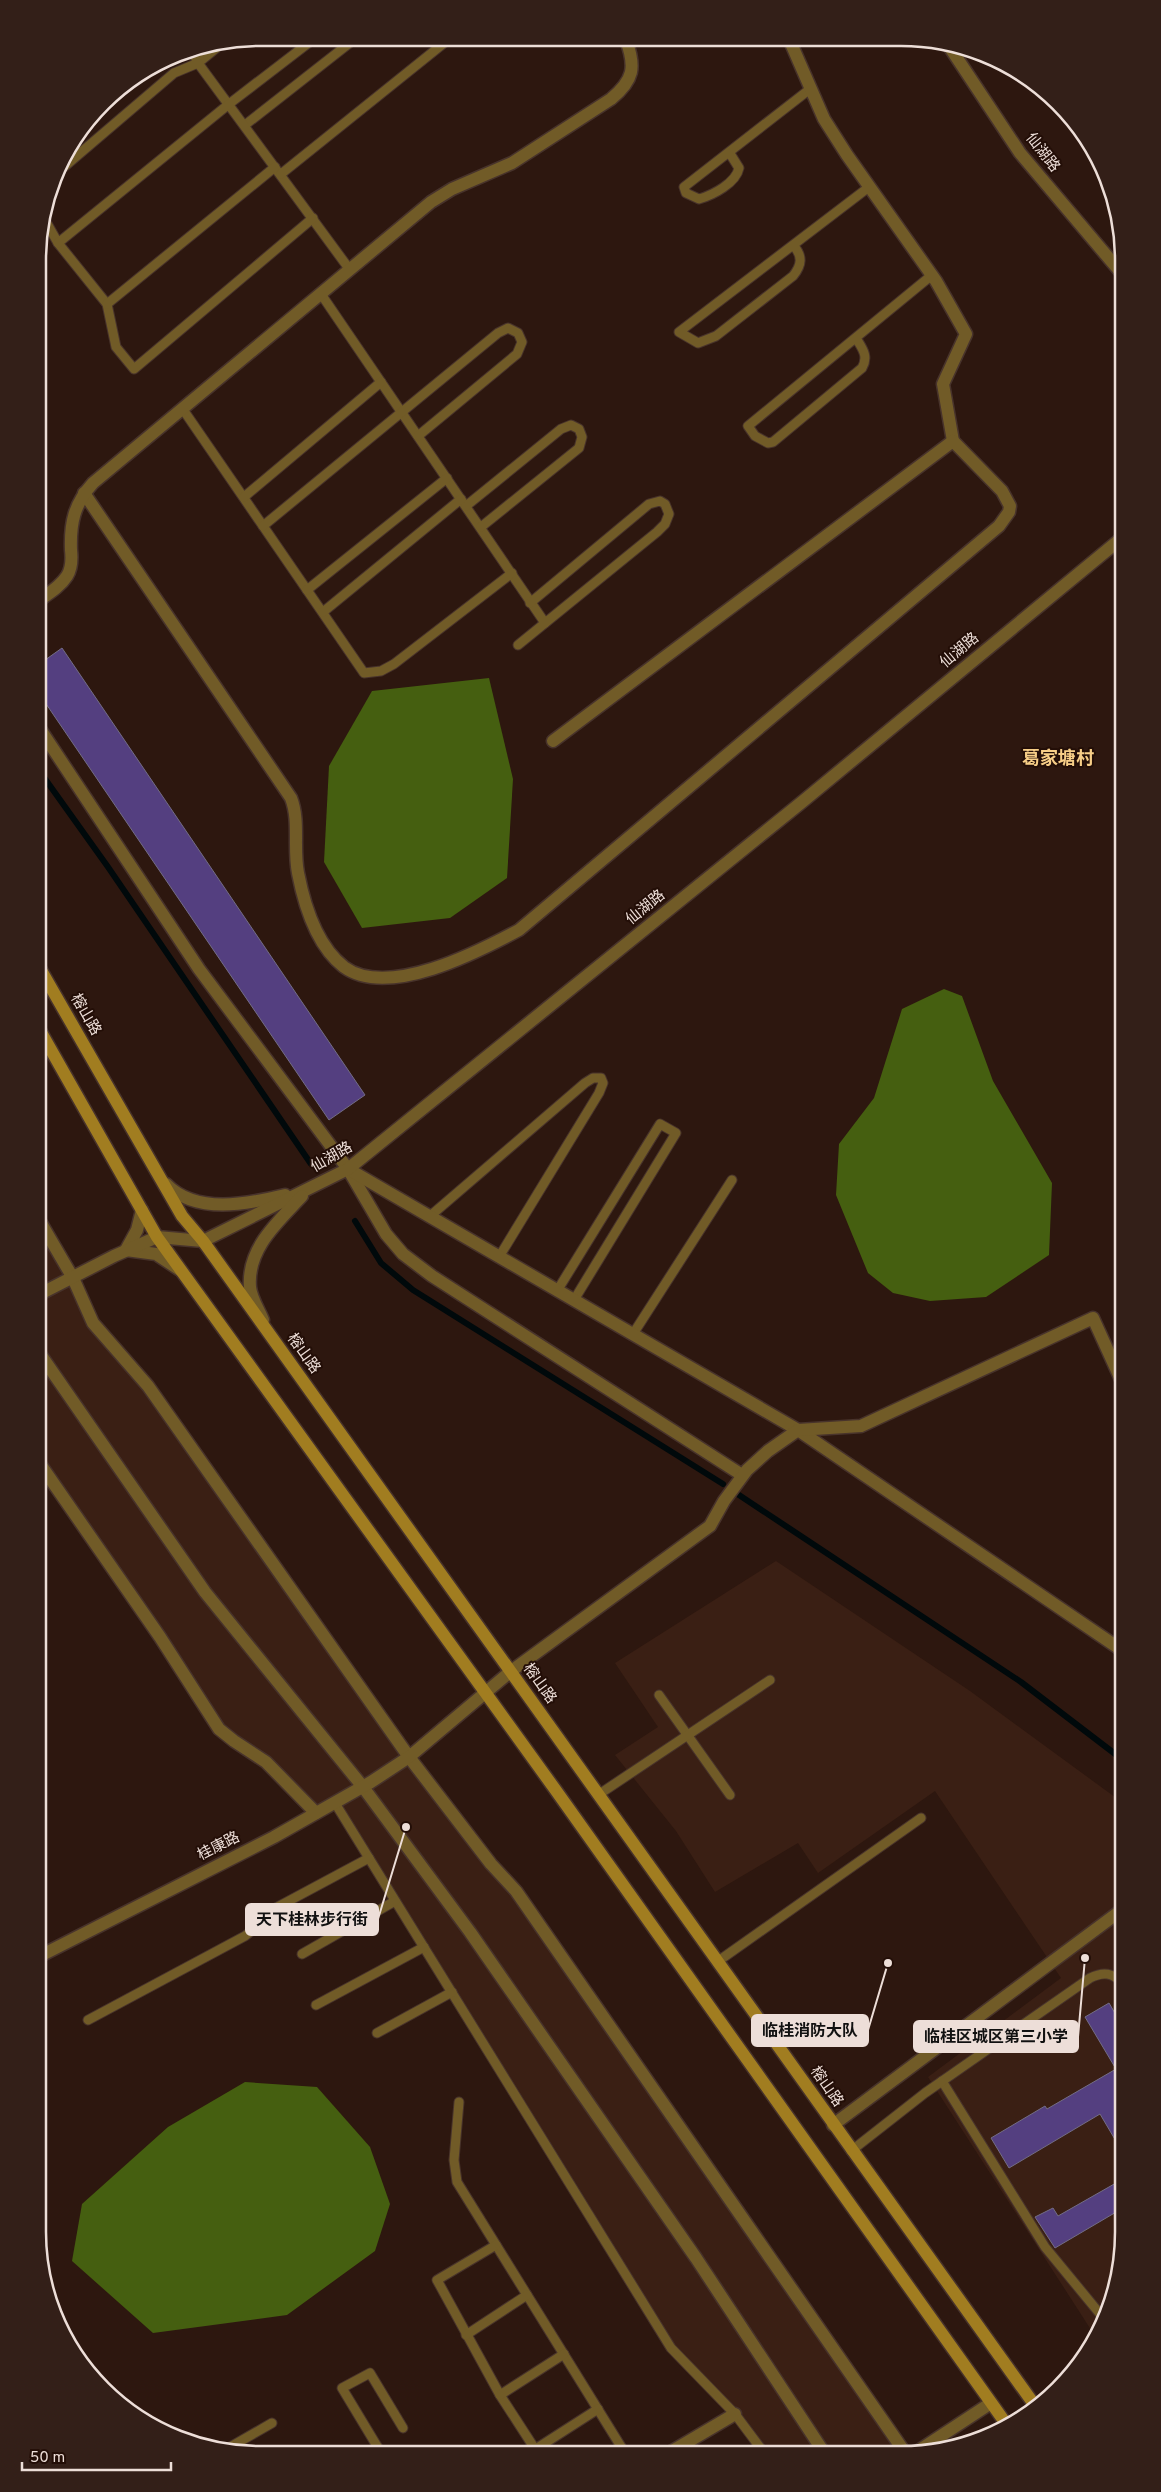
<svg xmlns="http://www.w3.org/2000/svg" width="1161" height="2492" viewBox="0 0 1161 2492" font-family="Overpass,'Noto Sans SC',sans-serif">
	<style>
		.built { fill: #3a1f14 }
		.forest { fill: #455f10 }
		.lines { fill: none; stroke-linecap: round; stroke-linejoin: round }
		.stream { stroke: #00090b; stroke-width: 6 }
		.building { fill: #543f80; stroke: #736d85 }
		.service-casing { stroke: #48332b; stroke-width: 11 }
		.pedestrian-casing { stroke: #48332b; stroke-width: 15 }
		.minor-casing { stroke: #48332b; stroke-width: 15 }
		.tertiary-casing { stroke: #48332b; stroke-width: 15 }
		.secondary-casing { stroke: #48332b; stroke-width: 15 }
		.service { stroke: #715b27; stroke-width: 9 }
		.pedestrian { stroke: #715b27; stroke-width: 12 }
		.minor { stroke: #715b27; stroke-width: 12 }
		.tertiary { stroke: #715b27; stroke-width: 12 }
		.secondary { stroke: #a17d20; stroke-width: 12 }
		.labels { text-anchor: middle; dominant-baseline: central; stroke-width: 4; stroke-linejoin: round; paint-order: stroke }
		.street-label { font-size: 15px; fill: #edded8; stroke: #230e07 }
		.quarter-label { font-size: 18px; font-weight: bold; fill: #f7ce87; stroke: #230e07 }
		.rim { fill: none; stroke: #edded8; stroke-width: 2.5 }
		.leader { fill: none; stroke: #edded8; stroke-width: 2 }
		.callout-dot { fill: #edded8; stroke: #230e07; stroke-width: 2 }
		.callout { fill: #edded8; stroke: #edded8; stroke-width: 2 }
		.callout-label { font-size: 16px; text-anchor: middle; font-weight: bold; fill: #111 }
	</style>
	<rect width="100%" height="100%" fill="#2d170f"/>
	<!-- built -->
	<g class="built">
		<polygon points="38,1218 93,1323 148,1386 491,1864 901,2454 765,2454 671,2348 335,1803 316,1813 234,1741 38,1461"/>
		<polygon points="776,1561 970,1691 1123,1803 1123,2247 1107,2317 1095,2336 928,2077 1061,1978 935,1791 818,1873 798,1843 715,1892 676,1831 615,1755 658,1727 615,1663"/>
	</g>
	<!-- forest -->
	<g class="forest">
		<polygon points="489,678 513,779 507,878 450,918 362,928 324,862 329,766 372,691"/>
		<polygon points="944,989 962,996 993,1081 1052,1183 1049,1255 986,1297 930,1301 893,1293 868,1273 836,1195 839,1144 874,1098 902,1009"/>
		<polygon points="245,2082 317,2087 370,2147 390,2204 375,2251 287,2315 153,2333 72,2261 82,2204 168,2127"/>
	</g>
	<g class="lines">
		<!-- stream -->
		<g class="stream">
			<polyline points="38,769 108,867 311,1164"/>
			<polyline points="355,1221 381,1263 413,1290 723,1484"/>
			<polyline points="739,1495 1021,1682 1123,1760"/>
		</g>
	</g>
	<!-- building -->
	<g class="building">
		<polygon points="62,648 365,1095 329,1120 38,692 38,665"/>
		<polygon points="1109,2003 1123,2027 1123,2153 1100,2114 1009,2168 991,2138 1045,2106 1047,2109 1116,2069 1085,2017"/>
		<polygon points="1123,2179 1123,2208 1055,2248 1035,2217 1053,2208 1058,2216"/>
	</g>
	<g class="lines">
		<defs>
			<g id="service">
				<polyline points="192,51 198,63 220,45"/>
				<polyline points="101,108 140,76"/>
				<polyline points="245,125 356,38"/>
				<path d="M729,152l10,16c-3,15 -26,27 -40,31l-13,-6 -2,-6 126,-98"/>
				<polyline points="58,172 174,73 198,63 350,270"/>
				<polyline points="281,174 449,39"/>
				<polyline points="45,220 58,243 107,304 116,347 134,369 313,218"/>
				<polyline points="58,243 229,104 315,38"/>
				<path d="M793,245c10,11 9,20 0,31l-77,60 -18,7 -19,-11 190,-145"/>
				<polyline points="321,294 545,623"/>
				<polyline points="107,304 275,167"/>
				<path d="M856,338c6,10 13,18 6,30l-89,74 -5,1 -13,-7 -7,-10 184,-151"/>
				<polyline points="182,408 364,673 381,671 394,664 512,573"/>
				<polyline points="244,497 381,382"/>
				<polyline points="466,506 561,429 571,425 579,429 582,437 579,448 481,527"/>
				<polyline points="263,526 498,333 508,328 518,333 522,342 517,354 418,436"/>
				<polyline points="307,590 447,478"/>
				<polyline points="323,612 461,499"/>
				<polyline points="518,645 657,532 665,524 669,514 665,504 660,501 649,504 530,603"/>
				<polyline points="429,1217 585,1083 593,1078 601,1078 603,1083 599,1093 499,1257"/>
				<polyline points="557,1291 660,1124 676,1133 574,1300"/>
				<polyline points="633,1334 732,1180"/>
				<polyline points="38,1496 41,1494"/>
				<polyline points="659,1695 730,1795"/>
				<polyline points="598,1795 770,1680"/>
				<polyline points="335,1803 671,2348 735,2414 765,2454"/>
				<polyline points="302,1954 395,1901"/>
				<polyline points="717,1962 921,1818"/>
				<polyline points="316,2005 424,1947"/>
				<polyline points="88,2020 245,1936 259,1925 270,1911 369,1858"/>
				<polyline points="377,2033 452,1992"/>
				<polyline points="942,2081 1045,2247 1105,2320"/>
				<polyline points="459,2102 454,2160 457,2182 625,2453"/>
				<path d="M851,2151l74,-58 165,-115c14,-7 22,-5 33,5"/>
				<polyline points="496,2245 437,2280 500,2395 535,2449"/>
				<polyline points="466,2335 527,2295"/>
				<polyline points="500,2395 564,2354"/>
				<polyline points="225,2450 272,2423"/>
				<polyline points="380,2451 342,2388 370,2373 403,2428"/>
				<polyline points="531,2452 598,2409"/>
			</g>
			<polyline id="pedestrian" points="38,1351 205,1592 363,1787 470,1932 696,2258 825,2454"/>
			<g id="minor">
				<polyline points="790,41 824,119 847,155 936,281 966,334 943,384 953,441"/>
				<path d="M84,493l207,305c9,23 2,50 7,75 6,31 19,73 46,94 44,32 134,-15 175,-37l480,-404 10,-14 1,-6 -8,-15 -49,-50 -400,300"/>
				<path d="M38,601c10,-7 22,-14 29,-25 5,-8 5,-17 4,-26 -1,-27 3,-46 22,-67l338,-281 21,-13 60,-26 99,-64c23,-19 25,-32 15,-59"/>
				<polyline points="38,726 199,969 348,1169 386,1234 403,1254 432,1276 742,1475"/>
				<polyline points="348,1169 798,1430 1123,1651"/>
				<polyline points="38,1218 73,1278 93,1323 148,1386 409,1757 491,1864 516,1891 906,2454"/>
				<polyline points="38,1461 160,1637 219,1729 234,1741 266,1762 316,1813"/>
				<polyline points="510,1672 710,1526 724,1501 747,1470 768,1451 798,1430 861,1426 1093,1318 1123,1384"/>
				<polyline points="833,2125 1123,1909"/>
				<polyline points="669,2453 735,2414"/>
				<polyline points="915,2453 991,2403"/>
			</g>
			<g id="tertiary">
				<polyline points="947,43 1020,153 1123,275"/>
				<path d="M166,1184c30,31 82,20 119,11"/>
				<polyline points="142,1210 137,1230 126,1250 156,1254 180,1270"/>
				<polyline points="38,1295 114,1256 157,1237 203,1241 348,1169 802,802 1123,537"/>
				<path d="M263,1320c-4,-10 -12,-22 -13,-33 -3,-39 28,-65 52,-91"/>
				<polyline points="38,1957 274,1837 371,1782 409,1757 510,1672"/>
			</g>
			<g id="secondary">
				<polyline points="38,965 182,1216 203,1241 1036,2407"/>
				<polyline points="38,1027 157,1237 557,1792 1007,2425"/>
			</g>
		</defs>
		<!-- service casing -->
		<use href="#service" class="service-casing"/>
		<!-- pedestrian casing -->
		<use href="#pedestrian" class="pedestrian-casing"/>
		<!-- minor casing -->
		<use href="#minor" class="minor-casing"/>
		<!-- tertiary casing -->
		<use href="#tertiary" class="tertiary-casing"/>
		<!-- secondary casing -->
		<use href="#secondary" class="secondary-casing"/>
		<!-- service -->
		<use href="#service" class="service"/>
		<!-- pedestrian -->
		<use href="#pedestrian" class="pedestrian"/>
		<!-- minor -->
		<use href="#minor" class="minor"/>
		<!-- tertiary -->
		<use href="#tertiary" class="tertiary"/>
		<!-- secondary -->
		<use href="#secondary" class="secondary"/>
	</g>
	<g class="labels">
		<!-- street labels -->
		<g class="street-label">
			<text transform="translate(1042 153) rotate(52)">仙湖路</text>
			<text transform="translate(960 651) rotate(-40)">仙湖路</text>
			<text transform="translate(646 908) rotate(-39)">仙湖路</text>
			<text transform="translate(85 1015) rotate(60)">榕山路</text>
			<text transform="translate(332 1158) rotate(-30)">仙湖路</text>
			<text transform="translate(303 1354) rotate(54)">榕山路</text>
			<text transform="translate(539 1684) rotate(54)">榕山路</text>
			<text transform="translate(219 1847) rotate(-27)">桂康路</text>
			<text transform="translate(826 2087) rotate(55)">榕山路</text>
		</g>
		<!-- quarter labels -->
		<g class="quarter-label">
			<text x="1058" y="759">葛家塘村</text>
		</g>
	</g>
	<!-- crop -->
	<path d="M0 0H1161V2492H0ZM260 46H901A214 214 0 0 1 1115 260V2232A214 214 0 0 1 901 2446H260A214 214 0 0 1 46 2232V260A214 214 0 0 1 260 46Z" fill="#331f18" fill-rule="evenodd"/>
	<path class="rim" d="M260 46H901A214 214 0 0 1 1115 260V2232A214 214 0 0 1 901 2446H260A214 214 0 0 1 46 2232V260A214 214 0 0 1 260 46Z"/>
	<!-- callouts -->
	<path class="leader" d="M406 1827L378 1919M888 1963L868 2030M1085 1958L1078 2037"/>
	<g class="callout-dot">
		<circle cx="406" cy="1827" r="5"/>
		<circle cx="888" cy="1963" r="5"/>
		<circle cx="1085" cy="1958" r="5"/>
	</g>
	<g class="callout">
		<rect x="246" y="1904" width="132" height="31" rx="5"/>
		<rect x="752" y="2015" width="116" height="31" rx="5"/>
		<rect x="914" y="2021" width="164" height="31" rx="5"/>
	</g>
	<g class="callout-label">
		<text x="312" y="1925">天下桂林步行街</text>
		<text x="810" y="2036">临桂消防大队</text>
		<text x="996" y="2042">临桂区城区第三小学</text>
	</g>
	<!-- scale -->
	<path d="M22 2462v8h149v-8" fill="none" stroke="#edded8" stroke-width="2.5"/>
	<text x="30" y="2462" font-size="15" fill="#edded8" stroke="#230e07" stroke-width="4" paint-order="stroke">50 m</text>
</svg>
